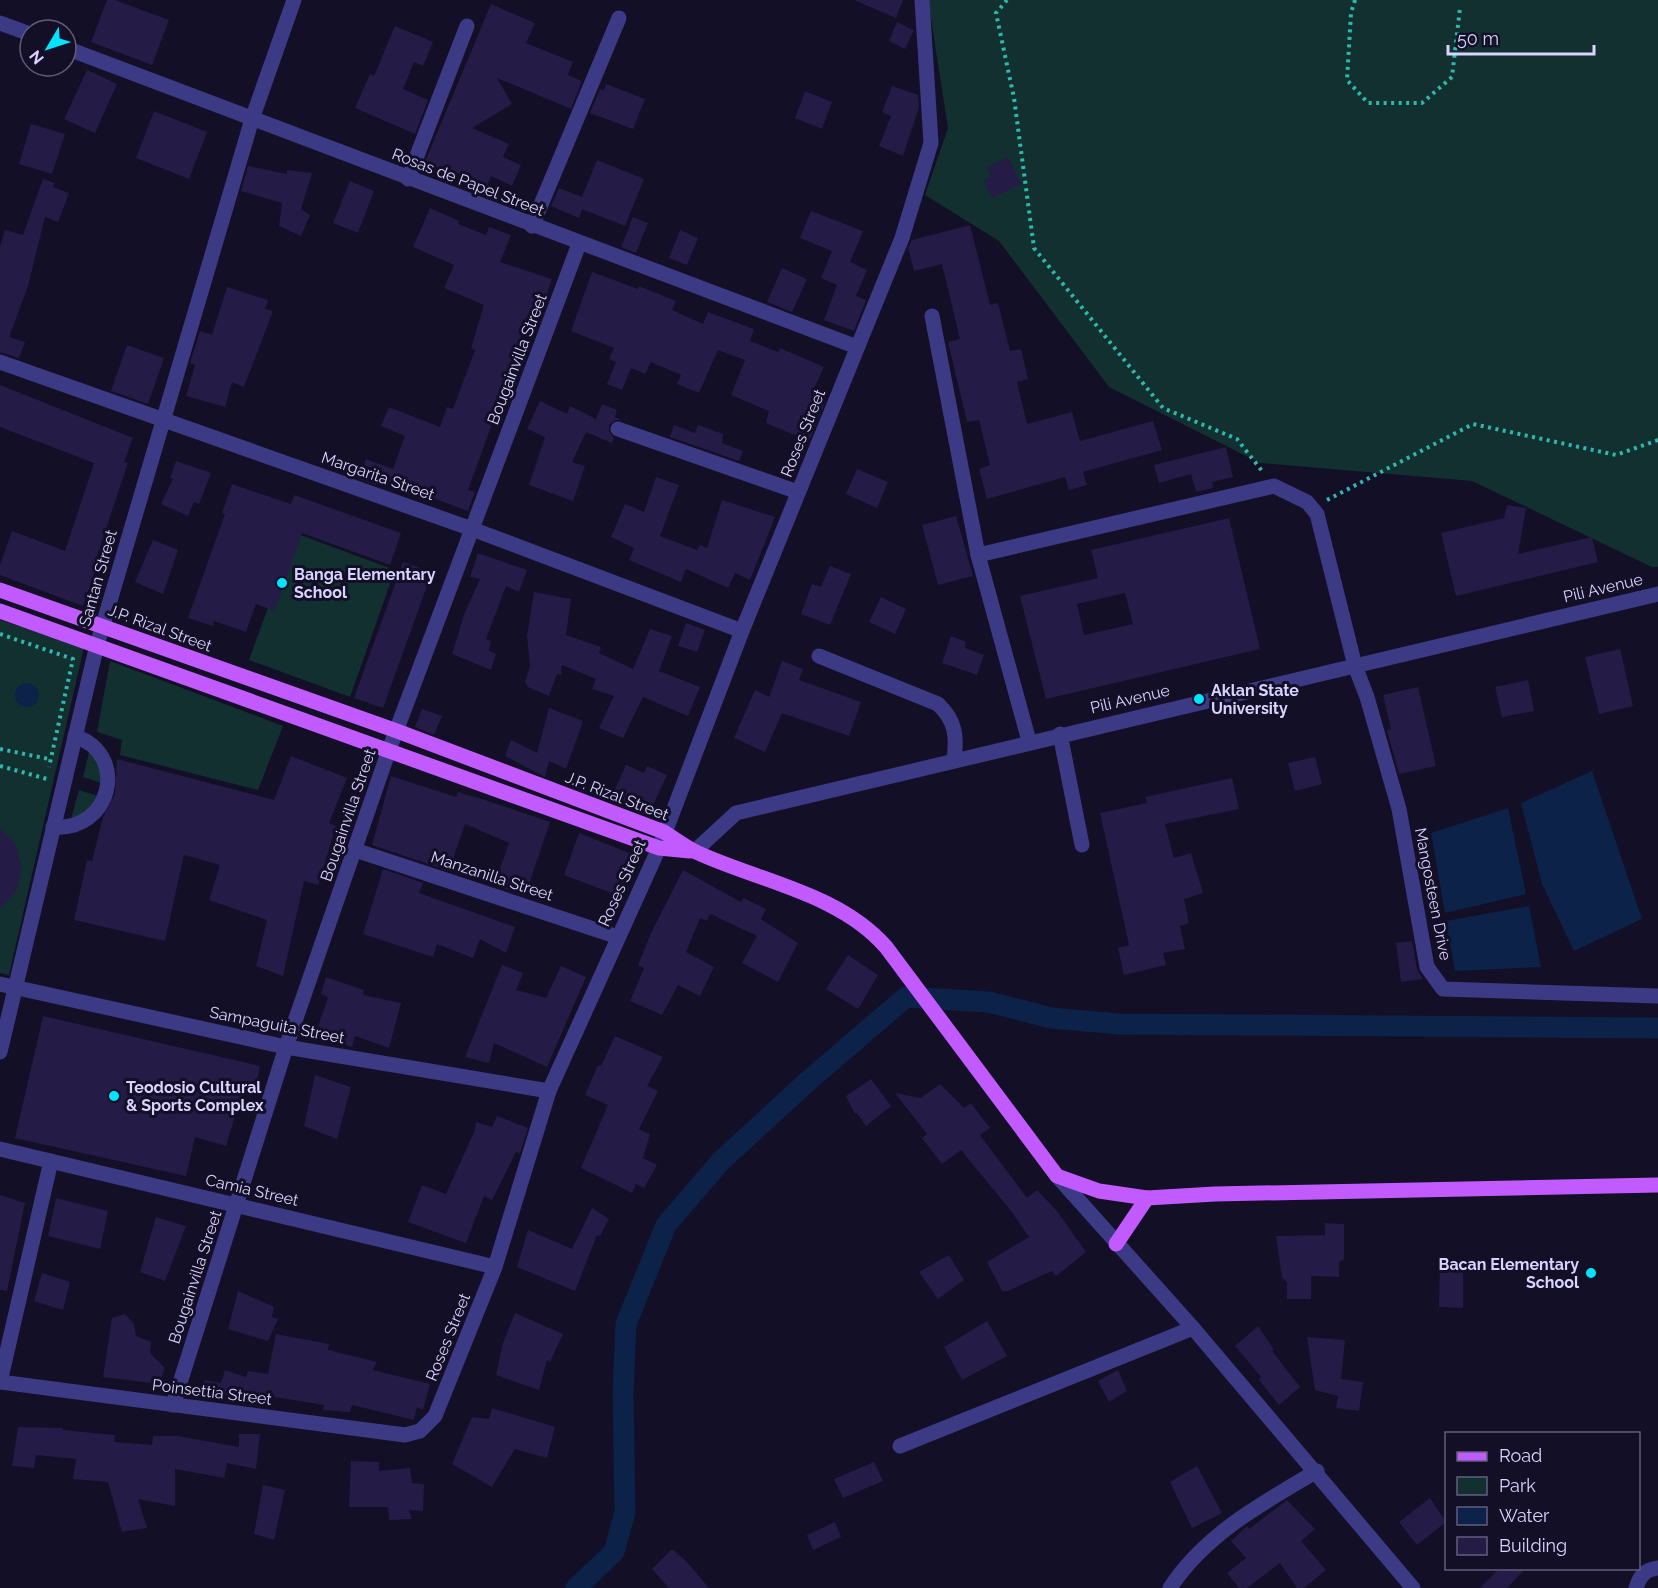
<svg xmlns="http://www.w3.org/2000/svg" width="1658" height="1588" viewBox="0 0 1658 1588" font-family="Raleway,sans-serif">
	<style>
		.green { fill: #12302f }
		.water { fill: #0c2248 }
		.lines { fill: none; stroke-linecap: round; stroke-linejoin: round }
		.canal { stroke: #0c2248; stroke-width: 21 }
		.building { fill: #241b47; fill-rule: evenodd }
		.path { stroke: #2fb8b0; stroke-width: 4; stroke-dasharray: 3 4.5; stroke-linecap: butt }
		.minor { stroke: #3d3a85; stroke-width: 15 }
		.major { stroke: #c25bff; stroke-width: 15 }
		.poi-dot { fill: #00e5ff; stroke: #130f26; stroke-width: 2 }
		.labels { text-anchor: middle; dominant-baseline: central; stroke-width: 6; stroke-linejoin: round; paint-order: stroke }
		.street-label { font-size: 16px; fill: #d9d4ff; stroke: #130f26 }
		.poi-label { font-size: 16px; font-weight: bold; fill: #d9d4ff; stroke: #130f26; text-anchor: start }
	</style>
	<rect width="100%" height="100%" fill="#130f26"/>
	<!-- green -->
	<g class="green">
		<polygon points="928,0 1658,0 1658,567 1652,567 1472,481 1260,463 1109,387 999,241 925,195 948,128"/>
		<polygon points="295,533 395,570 350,697 249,660"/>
		<polygon points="0,620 84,647 9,975 0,973"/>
		<polygon points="110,661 283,726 258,790 120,755 122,740 97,732"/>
		<polygon points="90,749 99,759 105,784 83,777"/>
		<polygon points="79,790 101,797 94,808 71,819"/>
	</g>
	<!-- water -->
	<g class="water">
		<circle cx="27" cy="695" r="12"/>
		<polygon points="1592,771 1642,919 1574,951 1542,884 1521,803"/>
		<polygon points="1508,808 1526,894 1445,913 1431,833"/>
		<polygon points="1529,906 1541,967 1455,971 1446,921"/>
	</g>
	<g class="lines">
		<!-- canal -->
		<polyline class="canal" points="576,1588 614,1552 625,1512 623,1393 626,1324 666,1225 721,1161 807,1082 906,997 989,1002 1051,1018 1119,1024 1658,1028"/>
	</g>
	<!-- building -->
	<g class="building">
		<polygon points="107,0 115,0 169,20 152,65 91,42"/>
		<polygon points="854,0 903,0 896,18"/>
		<polygon points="491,4 535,23 526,43 573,62 568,75 582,81 571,109 497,78 512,104 472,128 509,144 503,157 521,165 512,186 491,176 487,186 455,172 453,178 424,164"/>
		<polygon points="897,22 914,30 905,49 889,41"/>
		<polygon points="395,26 433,42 423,66 414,62 403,89 428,100 415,134 355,108 370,74 374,76"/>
		<polygon points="87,70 117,84 95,133 64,119"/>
		<polygon points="606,84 645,99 633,129 590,113 600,89 604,90"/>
		<polygon points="892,86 918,95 919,107 903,156 879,146 891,116 882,112"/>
		<polygon points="805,91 832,102 822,129 795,118"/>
		<polygon points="154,111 207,132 189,179 136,158"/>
		<polygon points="31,124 65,134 52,174 19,164"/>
		<polygon points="1008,157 1021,184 992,198 983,180 991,177 987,167"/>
		<polygon points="597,160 644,179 625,226 582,209 579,218 551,206 559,188 582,197"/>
		<polygon points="248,166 287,174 287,170 312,173 301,209 310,215 301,236 279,226 282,203 241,191"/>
		<polygon points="43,179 55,183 53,187 69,193 58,222 45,217 28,286 9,337 25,342 19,358 0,352 0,247 5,230 23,235"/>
		<polygon points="350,181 374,191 358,233 333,223"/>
		<polygon points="430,208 459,221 458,224 486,235 489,227 511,235 500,262 552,279 544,303 535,299 488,422 492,424 468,490 475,492 468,511 408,489 407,491 377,480 376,485 359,479 366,459 393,469 405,436 381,426 389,407 440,427 447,407 453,409 475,350 471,348 484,305 444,288 454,265 413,247"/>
		<polygon points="811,211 863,231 850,262 867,270 856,296 866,300 854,331 824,320 837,285 821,278 832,251 800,238"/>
		<polygon points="633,217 648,223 636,253 621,247"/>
		<polygon points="970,225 990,305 998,303 1010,351 1021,349 1028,379 1017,382 1027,424 1072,412 1080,441 1153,421 1162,450 1083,472 1087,485 1069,490 1065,477 987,499 979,469 990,465 979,420 967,422 948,342 960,339 942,264 914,271 908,248 912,240"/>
		<polygon points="680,230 698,238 687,265 669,258"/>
		<polygon points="782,268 807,279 792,312 767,302"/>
		<polygon points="592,272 638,289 639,286 676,301 672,310 703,324 708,312 754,329 750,341 778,352 780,348 824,367 811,395 825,402 809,441 766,423 769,411 731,395 745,360 718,350 699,393 677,384 681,375 651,362 645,374 631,368 622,390 607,384 616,362 609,359 614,348 571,331"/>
		<polygon points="227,287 268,300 265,309 273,311 244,387 232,382 225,407 186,396 195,365 190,363 200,331 212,335"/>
		<polygon points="127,345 164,358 148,404 111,391"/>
		<polygon points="0,385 133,438 124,462 128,463 95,562 98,563 83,606 0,575 0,565 12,531 65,551 94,463 0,427"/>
		<polygon points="540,401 567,414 570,406 596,419 602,404 617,410 615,417 621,420 616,420 609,425 609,431 614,438 612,443 586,432 572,462 585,466 573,501 529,485 545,437 527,429"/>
		<polygon points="674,425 695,433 698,425 723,434 722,443 743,451 739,461 670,437"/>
		<polygon points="1226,447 1233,477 1212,482 1213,488 1196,492 1191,474 1159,483 1154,465"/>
		<polygon points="176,461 211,473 199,504 194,502 188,516 161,504 173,479 170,478"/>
		<polygon points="857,469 888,482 877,508 846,494"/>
		<polygon points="656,477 679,485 660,536 697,550 700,545 707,548 722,500 775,517 750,580 735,573 728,588 686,569 681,582 629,560 634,548 611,537 625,504 644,512"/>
		<polygon points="232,484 291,504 294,495 401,533 390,565 302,533 275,611 256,604 246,632 214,621 213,626 188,618 225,514 222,513"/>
		<polygon points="1507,505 1526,508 1518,554 1592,537 1598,562 1456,596 1441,533 1504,518"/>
		<polygon points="956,516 973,576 938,585 922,525"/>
		<path d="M1229,518l31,131 -214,50 -26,-103 78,-18 -7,-28zM1125,593l8,31 -49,11 -7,-31z"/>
		<polygon points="153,540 178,550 163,594 135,582"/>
		<polygon points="478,553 527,570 519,592 506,586 486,639 491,641 489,651 496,654 491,670 452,654 465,612 480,579 470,577"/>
		<polygon points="403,562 432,572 383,708 354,698"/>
		<polygon points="830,566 851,574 830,625 801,614 812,584 821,587"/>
		<polygon points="534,592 571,599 566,635 601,647 599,653 633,669 650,629 672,636 659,671 700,687 688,716 643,697 623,738 599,728 614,696 592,689 596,679 562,665 561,675 557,674 549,696 528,687 525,682 530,666 527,636"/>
		<polygon points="881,597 906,609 895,634 869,622"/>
		<polygon points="686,623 705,630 697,652 678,646"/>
		<polygon points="951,636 966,642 965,648 984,655 977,675 942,663"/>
		<polygon points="1620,649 1633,706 1599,714 1585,657"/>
		<polygon points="782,661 803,669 799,680 861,702 849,736 782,713 765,752 734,738 755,690 769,697"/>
		<polygon points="1528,680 1534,711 1502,717 1495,687"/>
		<polygon points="1418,687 1436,766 1399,774 1387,730 1391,729 1383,695"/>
		<polygon points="549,708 583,721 566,769 549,761 545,777 505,756 511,740 537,753"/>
		<polygon points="422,709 442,716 434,735 415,727"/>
		<polygon points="291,756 347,778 329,823 336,826 318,885 304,881 283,976 256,966 267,920 209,900 220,865 184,855 165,941 74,920 87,860 92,861 103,817 115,794 117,759 274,800"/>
		<polygon points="1315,757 1322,784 1295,791 1288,763"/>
		<polygon points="626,765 644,773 647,766 667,775 648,816 611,798"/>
		<polygon points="391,776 456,797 458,792 482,799 550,822 525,896 494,885 509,843 465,824 449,871 372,845"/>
		<polygon points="1232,778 1239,809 1165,824 1174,858 1191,853 1203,893 1184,899 1189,923 1180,926 1185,949 1163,953 1166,965 1124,975 1118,948 1129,945 1100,813 1147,803 1145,797"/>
		<polygon points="0,828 15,843 22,867 16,892 0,909"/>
		<polygon points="579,833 639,857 622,897 564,875"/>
		<polygon points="383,869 423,883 419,893 515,927 506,953 480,939 473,958 437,944 433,957 363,934"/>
		<polygon points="683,870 741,902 743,898 766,909 761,919 798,943 778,982 742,963 757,936 710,914 707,921 700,918 686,952 714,967 700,996 678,985 662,1015 630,1001 644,968 638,965 651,933"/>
		<polygon points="1412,941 1417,969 1423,979 1401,982 1396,943"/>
		<polygon points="848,955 878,975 858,1009 826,989"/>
		<polygon points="502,965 523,973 516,990 546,998 561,966 586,977 547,1067 494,1043 489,1063 465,1057"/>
		<polygon points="326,977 364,990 363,995 401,1003 389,1048 355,1036 352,1047 315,1036 328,997 321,994"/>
		<polygon points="43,1016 260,1066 255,1092 243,1089 226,1146 195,1137 186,1176 15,1138"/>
		<polygon points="615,1036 663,1057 647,1086 658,1091 639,1129 650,1134 643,1158 657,1165 644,1188 636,1184 632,1193 581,1168 608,1105 585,1095 598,1065 601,1066"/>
		<polygon points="315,1075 351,1087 337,1139 304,1126"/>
		<polygon points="871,1079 891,1106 866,1126 857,1113 855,1114 846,1096"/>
		<polygon points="940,1084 964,1108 971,1103 990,1128 980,1135 1027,1198 1037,1190 1057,1211 1086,1252 1056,1276 1052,1271 1008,1291 1002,1291 987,1262 1029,1237 1011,1211 961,1150 942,1164 922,1138 927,1134 895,1093 921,1098"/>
		<polygon points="497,1116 528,1128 520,1153 516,1152 492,1200 484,1196 466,1243 408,1222 422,1185 446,1194 475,1130 476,1122 492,1127"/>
		<polygon points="0,1195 25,1203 7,1291 0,1290"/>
		<polygon points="56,1198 108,1211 100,1249 48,1236"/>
		<polygon points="592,1208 609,1219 600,1236 597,1235 575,1291 517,1267 528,1230 572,1249"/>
		<polygon points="156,1217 186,1226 165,1281 140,1272"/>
		<polygon points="1325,1223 1344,1224 1344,1259 1339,1262 1339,1277 1311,1276 1311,1299 1287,1299 1287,1282 1282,1278 1276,1236 1325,1235"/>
		<polygon points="949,1255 964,1280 938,1299 919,1272"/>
		<polygon points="1440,1264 1463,1265 1463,1308 1439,1307"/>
		<polygon points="42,1273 70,1282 63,1310 34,1301"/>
		<polygon points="238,1291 274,1307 272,1317 278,1319 268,1341 228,1329"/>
		<polygon points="515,1313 563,1334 550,1362 547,1360 539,1390 496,1375 503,1343"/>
		<polygon points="125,1314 134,1324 136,1336 151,1342 150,1353 165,1368 159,1384 103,1377 112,1318"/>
		<polygon points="987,1321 1007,1356 962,1380 944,1347"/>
		<polygon points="1258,1326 1274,1350 1272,1351 1300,1387 1279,1405 1259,1380 1261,1377 1235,1346"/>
		<polygon points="276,1334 329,1344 328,1350 377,1362 373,1370 430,1384 423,1410 417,1407 414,1420 352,1405 350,1412 323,1410 324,1405 262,1395 260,1405 203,1395 204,1380 221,1383 225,1370 246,1377 248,1371 268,1374"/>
		<polygon points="1307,1337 1345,1340 1341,1379 1363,1382 1359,1411 1336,1408 1338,1396 1315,1390"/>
		<polygon points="1118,1370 1127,1391 1109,1402 1098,1381"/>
		<polygon points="492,1408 555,1427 547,1458 515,1449 492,1487 452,1464 472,1417 489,1419"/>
		<polygon points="18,1427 63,1428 63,1430 115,1435 114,1442 152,1445 153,1436 178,1436 239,1447 239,1434 260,1434 256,1469 227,1463 224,1478 175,1469 175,1506 138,1499 147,1528 122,1532 108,1482 73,1479 76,1459 36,1455 34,1468 12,1466"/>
		<polygon points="351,1461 379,1462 379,1471 410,1468 412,1483 424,1484 423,1511 409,1510 412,1519 389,1520 388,1507 349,1507"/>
		<polygon points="874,1462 883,1481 843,1498 834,1479"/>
		<polygon points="1197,1466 1222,1513 1192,1528 1170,1482"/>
		<polygon points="263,1485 285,1490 274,1540 254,1534"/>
		<polygon points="1430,1498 1446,1522 1417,1545 1399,1522"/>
		<polygon points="1287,1500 1315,1529 1301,1541 1326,1570 1304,1588 1297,1588 1280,1563 1247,1588 1239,1588 1227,1573 1246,1558 1231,1541 1247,1526 1249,1529"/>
		<polygon points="835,1522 841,1537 813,1550 807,1535"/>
		<polygon points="672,1549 686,1561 709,1588 669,1588 652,1569"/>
		<polygon points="1499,1569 1525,1569 1507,1588 1480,1588"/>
	</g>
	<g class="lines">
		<!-- path -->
		<g class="path">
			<polyline points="1007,0 996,13 1014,98 1034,248 1163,408 1237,439 1262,471"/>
			<polyline points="1355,0 1351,13 1347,80 1368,103 1422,103 1452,77 1460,8"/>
			<polyline points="1327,500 1473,424 1616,455 1658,440"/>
			<polyline points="0,634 73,659 49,767"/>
			<polyline points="0,749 49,759"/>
			<polyline points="0,766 47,779"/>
		</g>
		<!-- minor -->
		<g class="minor">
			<polyline points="0,23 30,34"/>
			<polyline points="66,48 857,347"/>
			<polyline points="408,179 467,26"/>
			<polyline points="532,226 619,18"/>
			<polyline points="932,316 978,555 1029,741"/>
			<polyline points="0,362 472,529 742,631"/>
			<polyline points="618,429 798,492"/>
			<polyline points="978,555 1274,486 1307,502 1317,514 1355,666 1367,697 1399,809 1427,967 1443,989 1658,996"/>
			<path d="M819,656l119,48c18,17 19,33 16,56"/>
			<polyline points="1060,734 1082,845"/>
			<path d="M53,827c58,5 77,-72 22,-91"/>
			<polyline points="355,850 618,937"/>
			<polyline points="695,851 736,813 1658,594"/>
			<polyline points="0,984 286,1047 549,1091"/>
			<polyline points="0,1052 97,645 252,119 294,0"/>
			<polyline points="0,1149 495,1267"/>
			<polyline points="1057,1176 1193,1328 1413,1588"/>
			<polyline points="0,1382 405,1435 420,1431 435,1416 495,1267 549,1091 659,848 742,631 902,238 931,143 922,0"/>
			<polyline points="0,1382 51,1161"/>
			<polyline points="173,1405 286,1047 389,750 579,244"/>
			<polyline points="900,1446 1193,1328"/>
			<path d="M1170,1588c35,-54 93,-85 147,-117"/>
			<path d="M1636,1588c4,-13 9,-18 22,-20"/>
		</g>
		<!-- major -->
		<g class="major">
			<path d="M0,590l397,141 267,101c11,7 21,15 32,20 62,29 143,41 190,95l171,229 42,15 48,7 68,-4 443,-9"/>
			<polyline points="0,611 659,848 690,851"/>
			<polyline points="1116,1244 1147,1198"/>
		</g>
	</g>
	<!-- markers -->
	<g class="poi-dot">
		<circle cx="282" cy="583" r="6"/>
		<circle cx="1199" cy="699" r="6"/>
		<circle cx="114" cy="1096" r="6"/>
		<circle cx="1591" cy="1273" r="6"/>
	</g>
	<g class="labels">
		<!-- street labels -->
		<g class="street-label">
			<text transform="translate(468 182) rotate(21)">Rosas de Papel Street</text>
			<text transform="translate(517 359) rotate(-69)">Bougainvilla Street</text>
			<text transform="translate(803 433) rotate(-68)">Roses Street</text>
			<text transform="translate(378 476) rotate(19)">Margarita Street</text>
			<text transform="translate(98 578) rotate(-74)">Santan Street</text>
			<text transform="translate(1603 588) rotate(-13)">Pili Avenue</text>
			<text transform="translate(160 628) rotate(20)">J.P. Rizal Street</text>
			<text transform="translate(1130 699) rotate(-13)">Pili Avenue</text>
			<text transform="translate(617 796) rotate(21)">J.P. Rizal Street</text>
			<text transform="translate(348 815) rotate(-71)">Bougainvilla Street</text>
			<text transform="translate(492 876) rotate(18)">Manzanilla Street</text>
			<text transform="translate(622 883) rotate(-66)">Roses Street</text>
			<text transform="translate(1433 894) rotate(79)">Mangosteen Drive</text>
			<text transform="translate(277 1025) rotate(11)">Sampaguita Street</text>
			<text transform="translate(252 1190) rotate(13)">Camia Street</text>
			<text transform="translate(195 1277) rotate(-72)">Bougainvilla Street</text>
			<text transform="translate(448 1337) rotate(-68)">Roses Street</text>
			<text transform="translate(212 1392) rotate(7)">Poinsettia Street</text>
		</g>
		<!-- poi labels -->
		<g class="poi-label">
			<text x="294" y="574">Banga Elementary<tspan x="294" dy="18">School</tspan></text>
			<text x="1211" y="690">Aklan State<tspan x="1211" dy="18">University</tspan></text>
			<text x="126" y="1087">Teodosio Cultural<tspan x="126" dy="18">&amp; Sports Complex</tspan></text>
			<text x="1579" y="1264" text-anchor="end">Bacan Elementary<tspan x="1579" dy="18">School</tspan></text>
		</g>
	</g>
	<!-- legend -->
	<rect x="1445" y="1432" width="195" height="138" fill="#130f26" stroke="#625e7d" stroke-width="1.5"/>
	<rect x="1457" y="1452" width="30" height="9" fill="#c25bff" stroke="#625e7d" stroke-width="1.5"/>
	<text x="1499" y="1462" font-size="18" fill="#d9d4ff">Road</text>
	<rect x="1457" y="1477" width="30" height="18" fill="#12302f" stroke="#625e7d" stroke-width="1.5"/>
	<text x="1499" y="1492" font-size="18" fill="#d9d4ff">Park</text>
	<rect x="1457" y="1507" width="30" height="18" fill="#0c2248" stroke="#625e7d" stroke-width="1.5"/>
	<text x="1499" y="1522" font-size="18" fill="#d9d4ff">Water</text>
	<rect x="1457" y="1537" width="30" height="18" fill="#241b47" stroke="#625e7d" stroke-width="1.5"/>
	<text x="1499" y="1552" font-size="18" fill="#d9d4ff">Building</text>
	<!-- north arrow -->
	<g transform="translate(48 48) rotate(231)"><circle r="28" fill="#130f26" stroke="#625e7d" stroke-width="1.5"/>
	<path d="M0-4.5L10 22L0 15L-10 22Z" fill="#00e5ff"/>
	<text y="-9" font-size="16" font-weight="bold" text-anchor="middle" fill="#d9d4ff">N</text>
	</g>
	<!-- scale -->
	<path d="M1448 45v9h146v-9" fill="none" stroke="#d9d4ff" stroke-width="3"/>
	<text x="1457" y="45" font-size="18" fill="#d9d4ff" stroke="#130f26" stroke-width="4.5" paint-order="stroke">50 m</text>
</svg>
